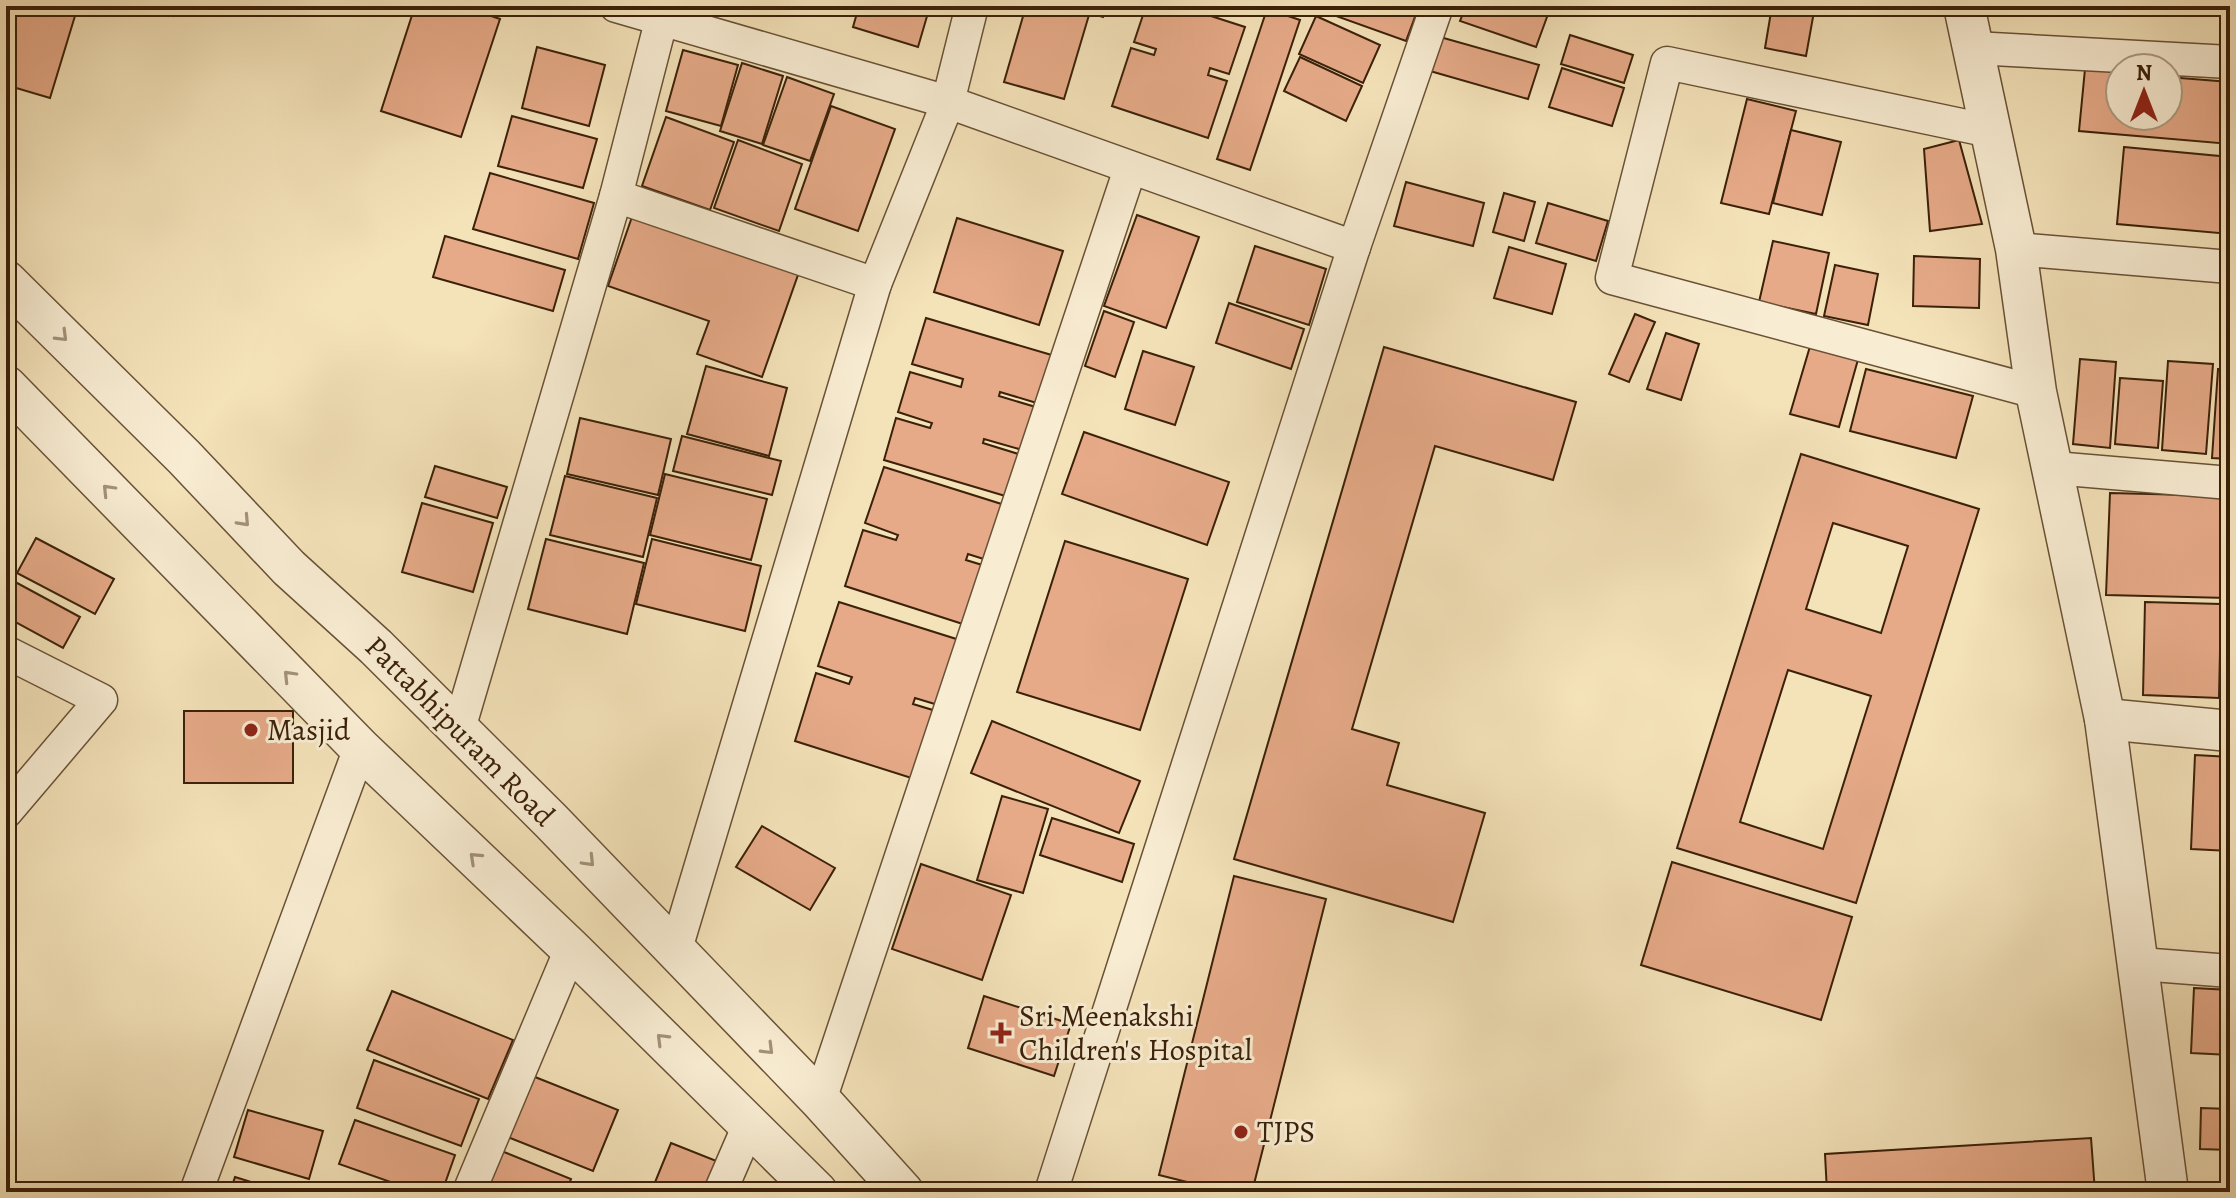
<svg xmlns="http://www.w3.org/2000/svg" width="2236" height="1198" viewBox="0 0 2236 1198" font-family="Alegreya,serif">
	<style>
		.building { fill: #e6aa88; stroke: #3b2109; stroke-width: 2; fill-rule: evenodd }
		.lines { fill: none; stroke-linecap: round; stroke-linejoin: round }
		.minor-casing { stroke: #695135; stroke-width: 35 }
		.tertiary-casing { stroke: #695135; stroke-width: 43 }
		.minor { stroke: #f8ecd2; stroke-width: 32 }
		.tertiary { stroke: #f8ecd2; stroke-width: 40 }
		.oneway { stroke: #a39178 }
		.poi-dot { fill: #8f2418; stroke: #f8ecd2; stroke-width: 3 }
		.labels { text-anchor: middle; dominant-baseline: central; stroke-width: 6; stroke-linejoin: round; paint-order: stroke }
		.poi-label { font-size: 30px; fill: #3b2109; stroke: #f8ecd2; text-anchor: start }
		.street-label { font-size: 30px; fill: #3b2109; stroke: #f8ecd2 }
	</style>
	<rect width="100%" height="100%" fill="#f4e2b9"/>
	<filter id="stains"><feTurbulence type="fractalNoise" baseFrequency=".0025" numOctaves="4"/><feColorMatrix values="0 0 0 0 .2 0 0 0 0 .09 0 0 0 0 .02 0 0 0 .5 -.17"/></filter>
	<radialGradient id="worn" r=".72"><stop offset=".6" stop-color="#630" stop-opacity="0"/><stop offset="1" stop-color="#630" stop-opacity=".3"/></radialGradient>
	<!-- building -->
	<g class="building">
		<polygon points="6,6 78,6 50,98 6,85"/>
		<polygon points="134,6 175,6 173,16"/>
		<polygon points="415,6 462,6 500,19 461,137 381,111"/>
		<polygon points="859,6 930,6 918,47 853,27"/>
		<polygon points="1026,6 1058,6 1089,15 1064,99 1004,82"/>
		<polygon points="1068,6 1107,6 1103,17"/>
		<polygon points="1146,6 1180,6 1245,27 1229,74 1210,68 1208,75 1227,81 1208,138 1112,106 1131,48 1154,55 1156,49 1134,42"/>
		<polygon points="1324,6 1419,6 1406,41 1322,11"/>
		<polygon points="1466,6 1551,6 1536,47 1460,21"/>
		<polygon points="1772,6 1815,6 1806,56 1765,48"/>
		<polygon points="1267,9 1300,20 1250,170 1217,159"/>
		<polygon points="1316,16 1380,45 1363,83 1299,54"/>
		<polygon points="1433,35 1539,65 1528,99 1423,69"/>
		<polygon points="1570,35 1633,55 1624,83 1561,64"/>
		<polygon points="537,47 605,65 589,126 522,108"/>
		<polygon points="683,50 738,65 721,126 666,111"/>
		<polygon points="1300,57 1362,86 1346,121 1284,91"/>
		<polygon points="742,63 783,76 762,144 720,131"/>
		<polygon points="1562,68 1624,88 1612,126 1549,107"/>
		<polygon points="2085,69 2120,72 2120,116 2168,116 2168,77 2230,82 2230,144 2079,131"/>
		<polygon points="787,77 834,94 810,161 763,145"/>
		<polygon points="1747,99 1796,111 1769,214 1721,203"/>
		<polygon points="831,106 895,129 858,231 795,209"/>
		<polygon points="512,116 597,139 583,188 498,166"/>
		<polygon points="666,117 734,142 710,210 642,186"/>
		<polygon points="1791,130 1841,142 1822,215 1773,203"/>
		<polygon points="738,140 802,164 779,231 714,208"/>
		<polygon points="1959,140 1982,224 1930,231 1924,149"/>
		<polygon points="2124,147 2230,157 2230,234 2117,224"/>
		<polygon points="490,173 594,203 578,259 473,229"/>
		<polygon points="1406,182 1484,203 1473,246 1394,226"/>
		<polygon points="1504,193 1535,202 1524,241 1493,232"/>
		<polygon points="1548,203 1608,221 1596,261 1536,243"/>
		<polygon points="633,214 799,272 762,377 697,354 709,321 608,286"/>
		<polygon points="1137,215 1199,237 1166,328 1104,306"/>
		<polygon points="957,218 1063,251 1039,325 934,292"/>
		<polygon points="445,236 565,270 553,311 433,277"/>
		<polygon points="1773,241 1829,253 1816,314 1759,302"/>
		<polygon points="1255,246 1326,269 1309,325 1237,302"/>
		<polygon points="1509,247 1566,264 1552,314 1494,298"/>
		<polygon points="1914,256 1980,259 1979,308 1913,306"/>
		<polygon points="1835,265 1878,274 1868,325 1824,316"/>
		<polygon points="1229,303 1304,329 1291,369 1216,343"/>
		<polygon points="1104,311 1134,322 1115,377 1085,366"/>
		<polygon points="1635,314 1655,322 1629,382 1609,374"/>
		<polygon points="926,318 1055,356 1040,404 1000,392 999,396 1039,408 1026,451 984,439 983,443 1025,456 1012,498 884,460 896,418 930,428 932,423 898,412 910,372 961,387 963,379 912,364"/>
		<polygon points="1666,333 1699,344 1681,400 1647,389"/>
		<polygon points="1811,343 1859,356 1839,427 1790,414"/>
		<polygon points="1384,347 1576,402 1553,480 1435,446 1352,729 1399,743 1387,785 1485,813 1453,922 1234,859"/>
		<polygon points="1143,351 1194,367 1175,425 1125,409"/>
		<polygon points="2080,359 2116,362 2110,448 2073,444"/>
		<polygon points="2168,361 2213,364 2206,454 2162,450"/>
		<polygon points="706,366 787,388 769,456 687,434"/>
		<polygon points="1866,369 1973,396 1956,458 1850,431"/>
		<polygon points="2218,369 2230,370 2230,459 2212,458"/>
		<polygon points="2120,378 2163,381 2158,448 2115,444"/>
		<polygon points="580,418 671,439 658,495 567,474"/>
		<polygon points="1084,432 1229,482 1207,545 1062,494"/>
		<polygon points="682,436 781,461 772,495 673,471"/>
		<path d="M1801,454l178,55 -123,394 -179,-55zM1833,523l75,23 -27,87 -75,-24zM1788,670l83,26 -48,153 -83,-27z"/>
		<polygon points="435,466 507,487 497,518 425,497"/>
		<polygon points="884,467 1011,507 993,562 968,554 966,560 992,568 972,627 845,586 863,530 896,540 898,535 865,523"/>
		<polygon points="665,474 767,499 751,560 650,535"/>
		<polygon points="565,476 657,498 643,557 550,535"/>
		<polygon points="2110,493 2230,496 2228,598 2106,595"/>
		<polygon points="422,503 493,523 473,592 402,572"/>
		<polygon points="36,538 114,579 95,614 17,573"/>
		<polygon points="546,539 644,563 627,634 528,609"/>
		<polygon points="652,539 761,566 745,631 636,604"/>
		<polygon points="1065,541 1188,579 1140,730 1017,692"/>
		<polygon points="6,577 80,617 63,648 6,617"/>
		<polygon points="839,602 969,643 948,708 915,698 913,704 946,714 924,782 795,741 816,673 849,684 852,677 818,666"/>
		<polygon points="2145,602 2221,604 2219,698 2143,695"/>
		<rect x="184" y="711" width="109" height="72"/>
		<polygon points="992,721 1140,781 1119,833 971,773"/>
		<polygon points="2195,755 2230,757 2230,851 2191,849"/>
		<polygon points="1002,796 1048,809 1023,893 977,880"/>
		<polygon points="1052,818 1134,844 1122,882 1040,855"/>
		<polygon points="762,826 835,868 810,910 736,867"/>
		<polygon points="1672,862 1852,917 1821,1020 1641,965"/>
		<polygon points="921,864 1011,895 982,980 892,949"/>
		<polygon points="1234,876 1326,899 1252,1192 1227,1192 1159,1175"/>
		<polygon points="2194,988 2230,990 2230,1055 2191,1053"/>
		<polygon points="392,991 513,1040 488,1099 367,1050"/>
		<polygon points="984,996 1071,1024 1054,1076 968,1048"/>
		<polygon points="374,1060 479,1099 461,1146 357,1108"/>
		<polygon points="530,1075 618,1110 593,1171 505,1136"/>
		<polygon points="2201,1108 2230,1109 2230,1150 2200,1149"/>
		<polygon points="248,1110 323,1131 309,1179 234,1157"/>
		<polygon points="355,1120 455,1155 442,1192 419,1192 339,1164"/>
		<polygon points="2091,1138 2095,1192 1827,1192 1825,1154"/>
		<polygon points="671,1143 724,1164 712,1192 651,1192"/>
		<polygon points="494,1148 571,1179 566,1192 476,1192"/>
		<polygon points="235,1177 284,1192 230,1192"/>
	</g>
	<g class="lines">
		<defs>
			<g id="minor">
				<polyline points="616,6 948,102 1354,247"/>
				<polyline points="1974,48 2230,62"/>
				<polyline points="1990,131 1667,63 1612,278 2036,392"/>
				<polyline points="616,196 875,284"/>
				<polyline points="2016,249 2230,267"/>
				<polyline points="2054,468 2230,483"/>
				<polyline points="6,652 101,700 6,812"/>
				<polyline points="458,732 616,196 665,6"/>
				<polyline points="675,952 875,284 948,102 972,6"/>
				<polyline points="2140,964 2230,971"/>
				<polyline points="820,1100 1130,169"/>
				<polyline points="196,1192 360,748"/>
				<polyline points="469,1192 571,949"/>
				<polyline points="720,1192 749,1125"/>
				<polyline points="1051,1192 1354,247 1437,6"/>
			</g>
			<g id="tertiary">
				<polyline points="1964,6 2016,249 2036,392 2105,719 2168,1192"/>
				<polyline points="6,281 184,457 289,568 376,647 551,821 820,1100 903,1192"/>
				<polyline points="6,386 360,748 571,949 817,1192"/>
				<polyline points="2105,719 2230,731"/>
			</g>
		</defs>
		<!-- minor casing -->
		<use href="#minor" class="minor-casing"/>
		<!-- tertiary casing -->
		<use href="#tertiary" class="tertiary-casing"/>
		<!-- minor -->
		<use href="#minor" class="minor"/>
		<!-- tertiary -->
		<use href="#tertiary" class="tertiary"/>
	</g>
	<!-- one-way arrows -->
	<defs><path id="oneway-chevron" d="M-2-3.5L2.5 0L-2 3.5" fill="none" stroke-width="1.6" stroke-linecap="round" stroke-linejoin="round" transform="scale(2)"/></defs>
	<g class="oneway">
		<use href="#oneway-chevron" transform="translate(62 336) rotate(45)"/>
		<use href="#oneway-chevron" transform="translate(108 490) rotate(-134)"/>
		<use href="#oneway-chevron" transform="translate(244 521) rotate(47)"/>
		<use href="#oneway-chevron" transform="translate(289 676) rotate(-134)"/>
		<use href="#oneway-chevron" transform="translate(475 858) rotate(-137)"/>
		<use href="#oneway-chevron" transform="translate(589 861) rotate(46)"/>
		<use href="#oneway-chevron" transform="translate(662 1039) rotate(-135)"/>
		<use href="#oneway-chevron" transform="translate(768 1049) rotate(45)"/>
	</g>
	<!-- markers -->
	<g class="poi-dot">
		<circle cx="251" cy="730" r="8"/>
		<path d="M997 1021h8v8h8v8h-8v8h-8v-8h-8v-8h8z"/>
		<circle cx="1241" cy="1132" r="8"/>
	</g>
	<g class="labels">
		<!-- poi labels -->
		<g class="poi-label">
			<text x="267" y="730">Masjid</text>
			<text x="1019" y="1016">Sri Meenakshi<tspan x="1019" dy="34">Children's Hospital</tspan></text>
			<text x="1257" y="1132">TJPS</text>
		</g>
		<!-- street labels -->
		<g class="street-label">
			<text transform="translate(460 731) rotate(45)">Pattabhipuram Road</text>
		</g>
	</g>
	<!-- margin -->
	<rect width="2236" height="1198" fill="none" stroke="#f4e2b9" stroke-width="32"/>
	<rect x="8" y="8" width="2220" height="1182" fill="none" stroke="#3b2109" stroke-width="4"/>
	<rect x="16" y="16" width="2204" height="1166" fill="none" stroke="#3b2109" stroke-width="2"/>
	<!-- north arrow -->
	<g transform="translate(2144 92)"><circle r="38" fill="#f8ecd2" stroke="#ac9b82" stroke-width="2"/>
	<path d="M0-6L14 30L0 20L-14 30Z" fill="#8f2418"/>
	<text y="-12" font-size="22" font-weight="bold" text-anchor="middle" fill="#3b2109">N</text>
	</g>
	<rect width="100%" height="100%" filter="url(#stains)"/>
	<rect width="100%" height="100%" fill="url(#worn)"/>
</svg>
